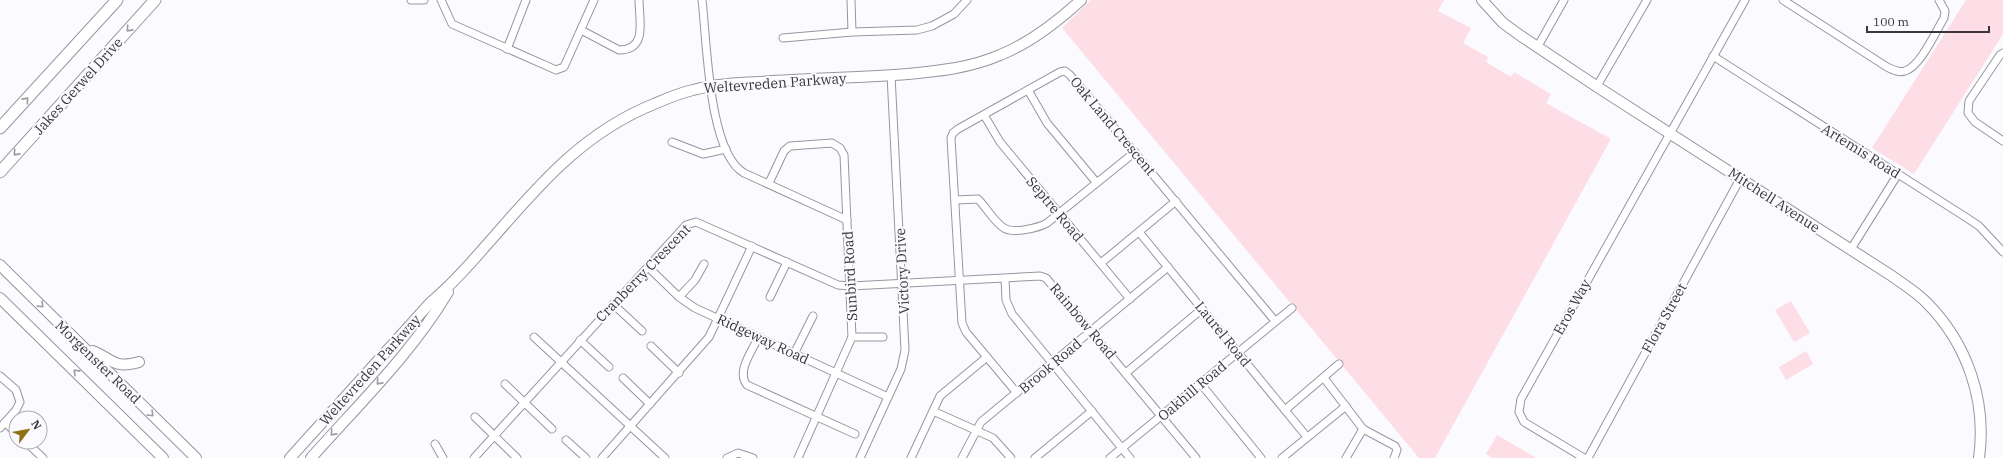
<svg xmlns="http://www.w3.org/2000/svg" width="2003" height="458" viewBox="0 0 2003 458" font-family="'IBM Plex Serif',serif">
	<style>
		.green { fill: #fddee6 }
		.lines { fill: none; stroke-linecap: round; stroke-linejoin: round }
		.street-casing { stroke: #9995a0; stroke-width: 9 }
		.secondary-casing { stroke: #9995a0; stroke-width: 12 }
		.primary-casing { stroke: #9995a0; stroke-width: 13 }
		.street { stroke: #fff; stroke-width: 7 }
		.secondary { stroke: #fff; stroke-width: 10 }
		.primary { stroke: #fff; stroke-width: 11 }
		.oneway { stroke: #9c9b9e }
		.labels { text-anchor: middle; dominant-baseline: central; stroke-width: 4; stroke-linejoin: round; paint-order: stroke }
		.street-label { font-size: 14px; fill: #39373c; stroke: #fbfaff }
	</style>
	<rect width="100%" height="100%" fill="#fbfaff"/>
	<!-- green -->
	<g class="green">
		<polygon points="1091,0 1444,0 1438,11 1471,28 1463,43 1488,57 1486,62 1511,77 1514,72 1551,94 1546,103 1611,139 1435,458 1419,458 1062,28"/>
		<polygon points="1966,0 2003,0 2003,34 1914,174 1872,148"/>
		<polygon points="1791,301 1810,333 1794,342 1775,310"/>
		<polygon points="1806,351 1813,364 1786,380 1779,367"/>
		<polygon points="1497,435 1535,457 1535,458 1492,458 1486,454"/>
	</g>
	<g class="lines">
		<defs>
			<g id="street">
				<polyline points="411,0 424,0"/>
				<polyline points="441,0 452,24 556,70 564,67 594,0"/>
				<path d="M702,0c5,40 6,152 42,173l103,47"/>
				<polyline points="851,0 852,32"/>
				<path d="M1783,0l104,67c6,3 12,6 18,4 15,-4 31,-40 39,-53l1,-7 -6,-11"/>
				<path d="M581,30l38,20c29,0 20,-30 20,-50"/>
				<polyline points="783,38 852,32 917,30 932,26 954,14 967,0"/>
				<polyline points="1538,46 1564,0"/>
				<polyline points="507,49 526,0"/>
				<polyline points="2003,53 2000,55 1969,101 1968,113 1975,122 2003,141"/>
				<polyline points="1713,56 1967,218 1979,226 2003,252"/>
				<polyline points="1597,86 1647,0"/>
				<polyline points="1028,90 1047,123 1096,182"/>
				<polyline points="984,115 1000,142 1130,299"/>
				<polyline points="672,142 703,154 726,149"/>
				<polyline points="769,183 784,151 790,146 832,143 840,148 844,155 852,337 798,458"/>
				<path d="M956,200l22,-1c8,8 16,23 26,29 9,6 34,0 43,-5l88,-71"/>
				<polyline points="1139,232 1307,437"/>
				<polyline points="1851,249 1898,174"/>
				<polyline points="1101,263 1176,201"/>
				<polyline points="648,267 679,297 695,308 888,397"/>
				<polyline points="1005,279 1006,300 1012,314 1130,458"/>
				<polyline points="679,297 695,280 704,264"/>
				<polyline points="770,297 787,262"/>
				<polyline points="613,304 642,331"/>
				<polyline points="534,337 665,458"/>
				<polyline points="852,337 883,337"/>
				<path d="M758,338c-6,13 -22,34 -11,47l108,49"/>
				<polyline points="580,340 609,367"/>
				<polyline points="651,346 679,373"/>
				<polyline points="794,354 813,316"/>
				<polyline points="1127,372 1202,309"/>
				<polyline points="0,376 16,390 20,402 16,410 0,428"/>
				<polyline points="623,378 650,404"/>
				<polyline points="1324,378 1363,429 1395,446 1397,450 1394,458"/>
				<polyline points="505,384 552,429"/>
				<polyline points="1201,384 1261,458"/>
				<polyline points="1017,393 966,332 962,323 951,138 953,133 958,129 1060,72 1065,71 1070,75 1275,321"/>
				<polyline points="1285,410 1339,364"/>
				<polyline points="933,411 993,438 1011,458"/>
				<polyline points="475,417 517,458"/>
				<polyline points="5,422 16,433"/>
				<polyline points="566,440 586,458"/>
				<polyline points="26,442 43,458"/>
				<polyline points="435,444 443,458"/>
				<polyline points="474,458 686,225 696,222 838,285 851,286 1040,276 1046,278 1196,458"/>
				<polyline points="602,458 709,337 752,246"/>
				<polyline points="727,458 738,453 753,458"/>
				<polyline points="860,458 901,369 905,350 891,75"/>
				<polyline points="911,458 940,396 987,357"/>
				<polyline points="962,458 981,422 1168,267"/>
				<polyline points="1035,458 1092,411"/>
				<polyline points="1110,458 1292,308"/>
				<polyline points="1282,458 1346,406"/>
				<polyline points="1346,458 1363,429"/>
				<polyline points="1584,458 1524,422 1519,412 1521,399 1745,0"/>
				<polyline points="1588,458 1740,179"/>
			</g>
			<g id="secondary">
				<path d="M1482,0l21,23 18,13 78,52 293,188c11,8 24,16 34,26 41,41 61,98 53,156"/>
				<polyline points="0,265 196,458"/>
				<polyline points="0,298 163,458"/>
				<path d="M93,351c21,9 21,18 46,11"/>
				<path d="M290,458l140,-155c25,-21 46,-46 68,-71 46,-53 89,-101 156,-128 12,-5 25,-11 39,-14 22,-6 45,-7 67,-8 49,-4 99,-4 148,-8 31,-3 62,-6 92,-19 30,-12 57,-33 81,-55"/>
				<path d="M311,458c47,-53 101,-105 137,-166"/>
			</g>
			<g id="primary">
				<polyline points="0,128 117,0"/>
				<polyline points="0,172 155,0"/>
			</g>
		</defs>
		<!-- street casing -->
		<use href="#street" class="street-casing"/>
		<!-- secondary casing -->
		<use href="#secondary" class="secondary-casing"/>
		<!-- primary casing -->
		<use href="#primary" class="primary-casing"/>
		<!-- street -->
		<use href="#street" class="street"/>
		<!-- secondary -->
		<use href="#secondary" class="secondary"/>
		<!-- primary -->
		<use href="#primary" class="primary"/>
	</g>
	<!-- one-way arrows -->
	<defs><path id="oneway-chevron" d="M-2-3.5L2.5 0L-2 3.5" fill="none" stroke-width="1.6" stroke-linecap="round" stroke-linejoin="round"/></defs>
	<g class="oneway">
		<use href="#oneway-chevron" transform="translate(129 29) rotate(132)"/>
		<use href="#oneway-chevron" transform="translate(26 100) rotate(-48)"/>
		<use href="#oneway-chevron" transform="translate(16 153) rotate(132)"/>
		<use href="#oneway-chevron" transform="translate(41 305) rotate(45)"/>
		<use href="#oneway-chevron" transform="translate(76 372) rotate(-136)"/>
		<use href="#oneway-chevron" transform="translate(379 382) rotate(132)"/>
		<use href="#oneway-chevron" transform="translate(151 414) rotate(45)"/>
		<use href="#oneway-chevron" transform="translate(333 433) rotate(132)"/>
	</g>
	<g class="labels">
		<!-- street labels -->
		<g class="street-label">
			<text transform="translate(775 83) rotate(-4)">Weltevreden Parkway</text>
			<text transform="translate(78 86) rotate(-48)">Jakes Gerwel Drive</text>
			<text transform="translate(1113 126) rotate(50)">Oak Land Crescent</text>
			<text transform="translate(1861 151) rotate(32)">Artemis Road</text>
			<text transform="translate(1774 200) rotate(33)">Mitchell Avenue</text>
			<text transform="translate(1055 209) rotate(50)">Septre Road</text>
			<text transform="translate(902 271) rotate(-93)">Victory Drive</text>
			<text transform="translate(643 273) rotate(-46)">Cranberry Crescent</text>
			<text transform="translate(850 276) rotate(-93)">Sunbird Road</text>
			<text transform="translate(1572 307) rotate(-61)">Eros Way</text>
			<text transform="translate(1664 318) rotate(-61)">Flora Street</text>
			<text transform="translate(1083 321) rotate(50)">Rainbow Road</text>
			<text transform="translate(1223 334) rotate(51)">Laurel Road</text>
			<text transform="translate(763 339) rotate(25)">Ridgeway Road</text>
			<text transform="translate(98 362) rotate(44)">Morgenster Road</text>
			<text transform="translate(1050 366) rotate(-40)">Brook Road</text>
			<text transform="translate(370 370) rotate(-48)">Weltevreden Parkway</text>
			<text transform="translate(1192 391) rotate(-40)">Oakhill Road</text>
		</g>
	</g>
	<!-- north arrow -->
	<g transform="translate(28 430) rotate(58)"><circle r="19" fill="#fbfaff" stroke="#adacb1"/>
	<path d="M0-3L7 15L0 10L-7 15Z" fill="#8e7115"/>
	<text y="-6" font-size="11" font-weight="bold" text-anchor="middle" fill="#39373c">N</text>
	</g>
	<!-- scale -->
	<path d="M1867 26v6h122v-6" fill="none" stroke="#39373c" stroke-width="2"/>
	<text x="1873" y="26" font-size="12" fill="#39373c" stroke="#fbfaff" stroke-width="3" paint-order="stroke">100 m</text>
</svg>
